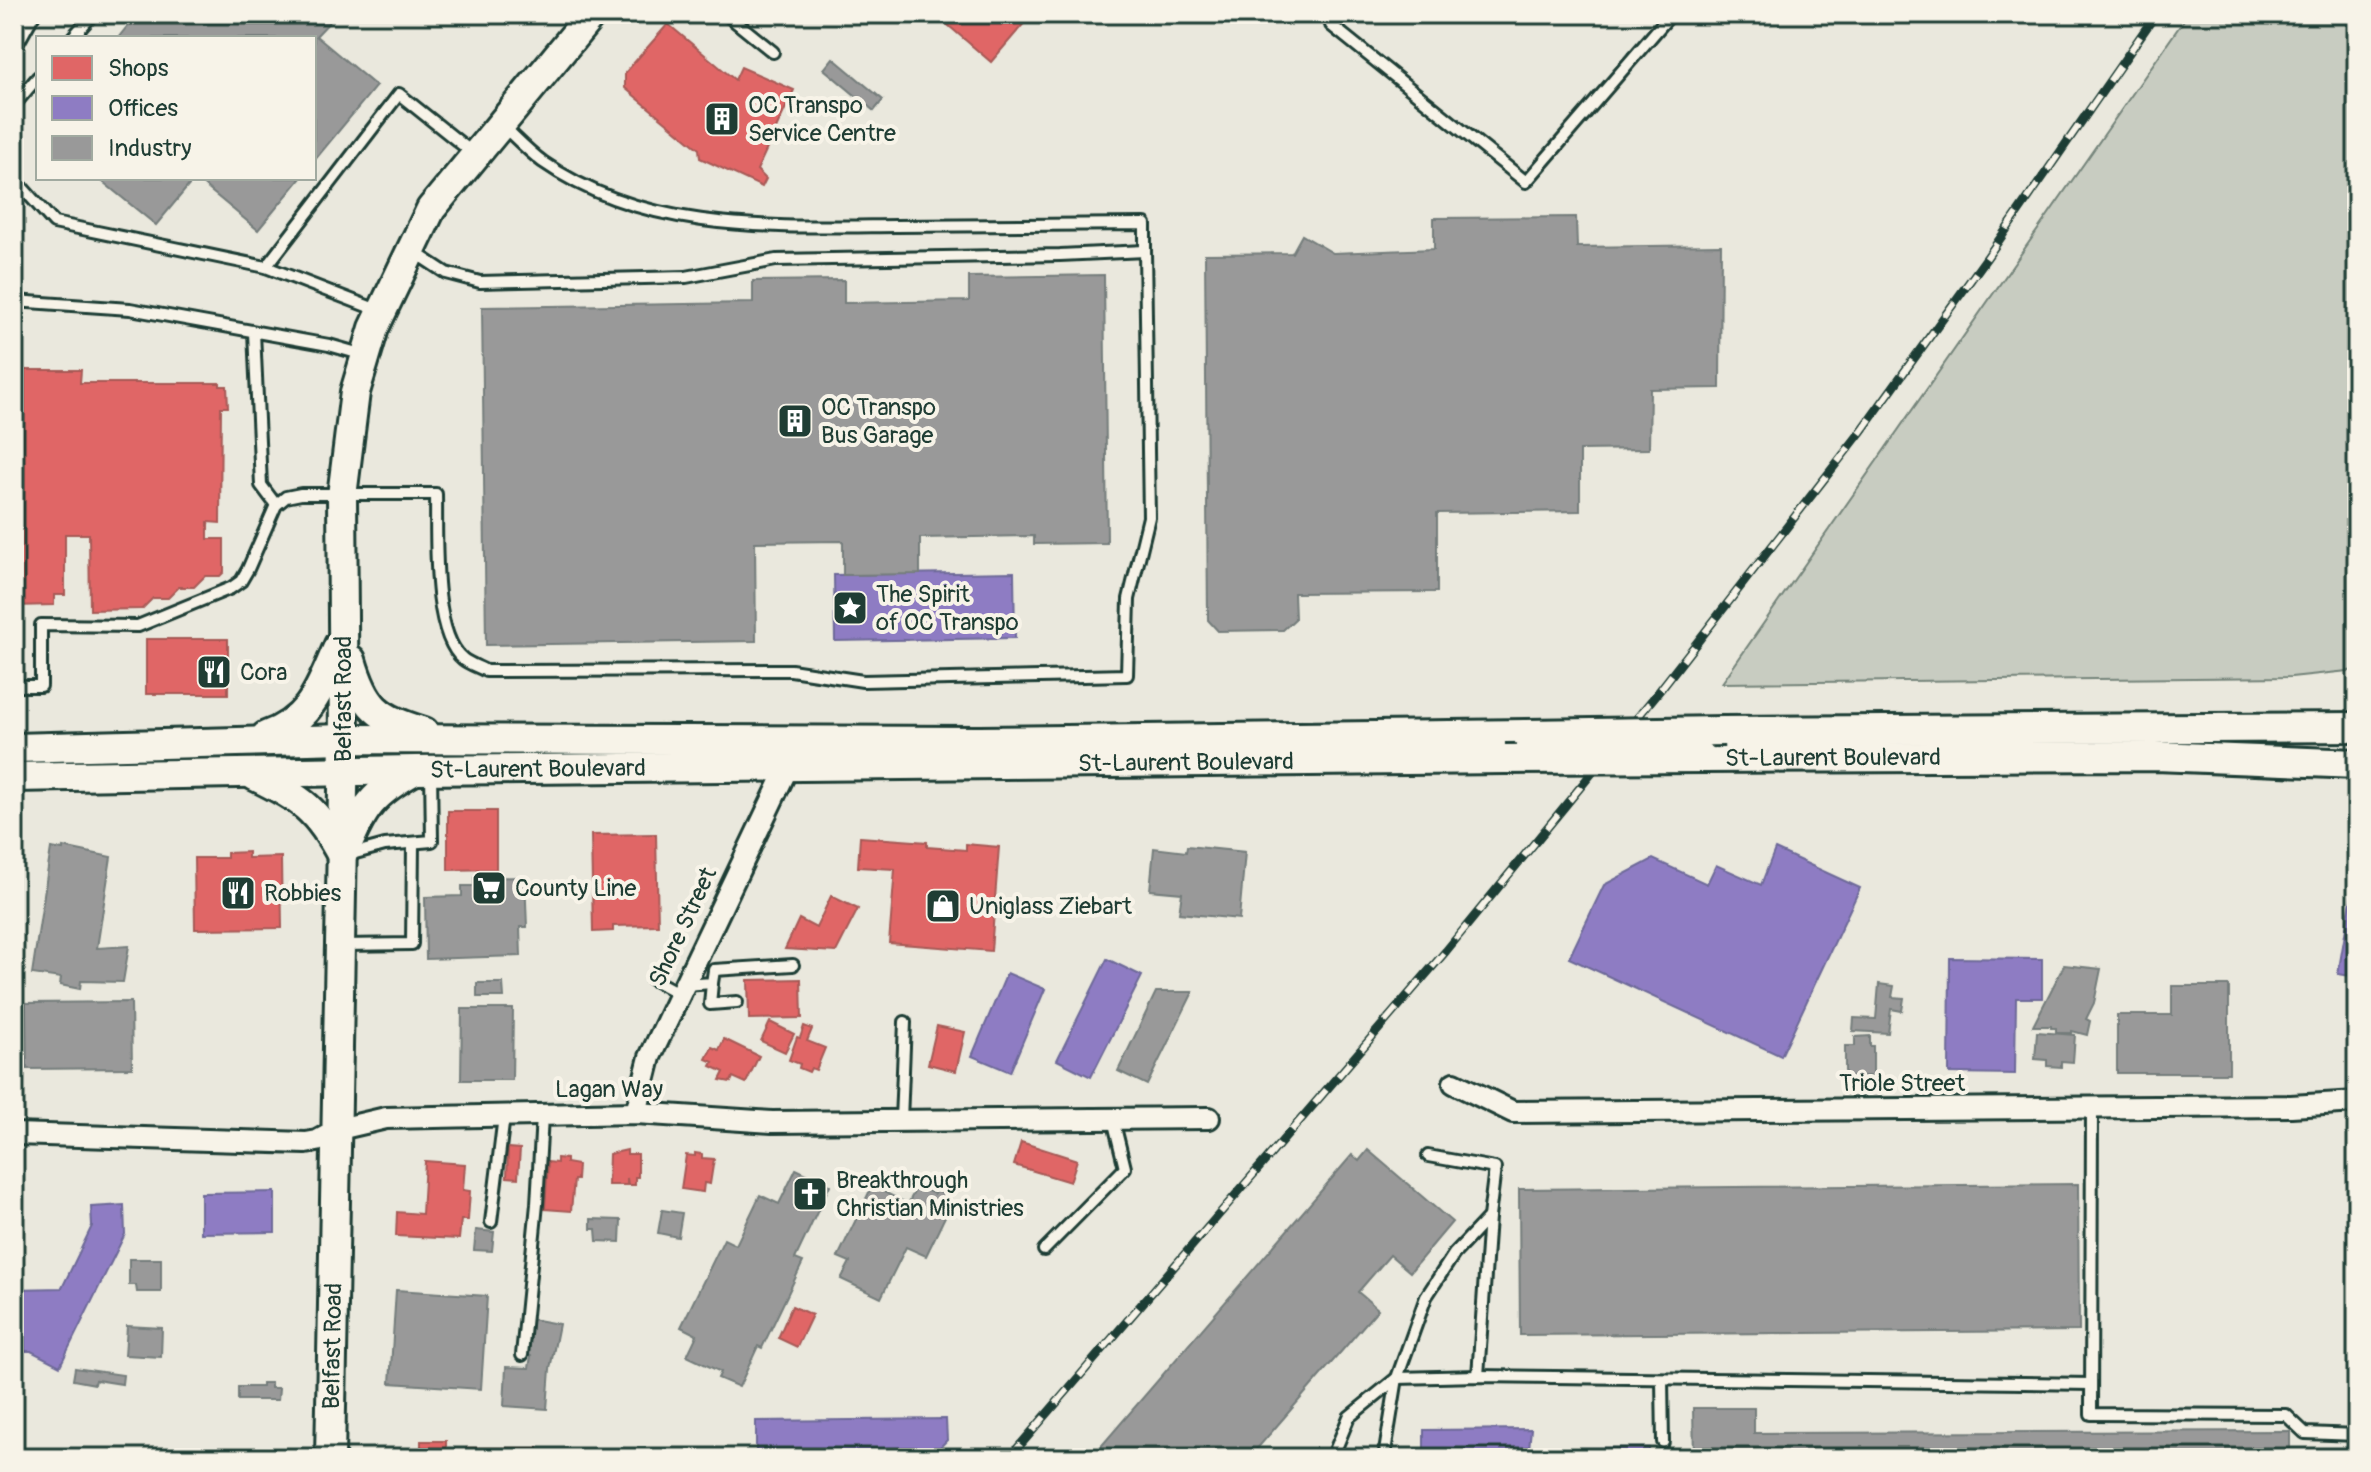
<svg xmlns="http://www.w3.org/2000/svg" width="2371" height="1472" viewBox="0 0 2371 1472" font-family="Pangolin,sans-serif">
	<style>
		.green { fill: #c8ccc1; stroke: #74847a; stroke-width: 2 }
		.shops { fill: #e06666; stroke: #a65a57; stroke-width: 2 }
		.offices { fill: #8e7cc3; stroke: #6d6998; stroke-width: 2 }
		.industry { fill: #999; stroke: #747d7b; stroke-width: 2 }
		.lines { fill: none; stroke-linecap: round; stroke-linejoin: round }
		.lane-casing { stroke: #1f3d34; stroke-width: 16 }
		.street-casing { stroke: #1f3d34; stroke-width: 26 }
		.secondary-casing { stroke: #1f3d34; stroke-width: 34 }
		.lane { stroke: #f7f3e8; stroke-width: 10 }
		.street { stroke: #f7f3e8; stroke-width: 20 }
		.secondary { stroke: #f7f3e8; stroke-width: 28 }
		.rail-casing { stroke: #1f3d34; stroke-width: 9 }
		.rail { stroke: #f7f3e8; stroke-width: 6; stroke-dasharray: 18; stroke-linecap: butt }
		.secondary-bridge-casing { stroke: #1f3d34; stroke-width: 34; stroke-linecap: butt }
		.secondary-bridge { stroke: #f7f3e8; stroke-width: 28 }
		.labels { text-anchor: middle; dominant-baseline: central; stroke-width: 8; stroke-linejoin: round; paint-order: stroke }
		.poi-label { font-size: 24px; fill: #1f3d34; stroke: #f7f3e8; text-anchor: start }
		.street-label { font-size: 24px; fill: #1f3d34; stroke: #f7f3e8 }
	</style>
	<rect width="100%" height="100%" fill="#eae8dd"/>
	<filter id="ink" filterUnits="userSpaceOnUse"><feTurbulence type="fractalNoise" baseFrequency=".0125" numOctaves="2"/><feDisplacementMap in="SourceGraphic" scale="16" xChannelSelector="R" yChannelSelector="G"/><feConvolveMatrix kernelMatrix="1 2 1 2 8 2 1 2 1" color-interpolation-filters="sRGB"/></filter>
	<g filter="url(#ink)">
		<!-- green -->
		<polygon class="green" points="2188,14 2357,14 2357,670 2291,677 1722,683"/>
		<!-- shops -->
		<g class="shops">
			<polygon points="935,14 1032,14 991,62"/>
			<polygon points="668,24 735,80 741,67 794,90 757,170 766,179 762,187 700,158 699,149 625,88 625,73"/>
			<polygon points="14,370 81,370 80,383 220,383 220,386 227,386 228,407 221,407 220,523 208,522 208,539 224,539 224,572 220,576 205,576 194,587 179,587 168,598 153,598 142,609 90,610 89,534 65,534 65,595 54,595 54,605 14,606"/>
			<rect x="146" y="639" width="82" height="55"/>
			<polygon points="448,811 496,811 496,869 448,870"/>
			<polygon points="656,834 658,925 613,926 613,931 593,932 591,835"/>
			<polygon points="860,837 927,842 927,847 966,850 966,844 999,847 991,951 889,943 895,869 858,867"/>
			<polygon points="248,852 248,858 281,857 282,928 195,929 194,858 227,858 227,853"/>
			<polygon points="831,896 858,909 836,952 785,949 799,919 816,928"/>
			<polygon points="801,979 802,1018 749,1019 748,980"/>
			<polygon points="770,1022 794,1034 785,1052 761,1041"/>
			<polygon points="804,1026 812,1029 807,1041 825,1048 816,1070 811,1068 809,1072 799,1068 800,1064 789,1060 797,1037 800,1038"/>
			<polygon points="937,1026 965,1032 956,1071 928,1064"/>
			<polygon points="724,1039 759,1056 746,1083 733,1077 731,1082 720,1080 724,1072 711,1066 713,1062 706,1059 712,1047 719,1050"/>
			<polygon points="1021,1142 1077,1160 1070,1182 1014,1165"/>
			<polygon points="508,1148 520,1149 518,1178 507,1177"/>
			<polygon points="627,1150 627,1154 638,1154 638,1177 635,1177 635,1185 628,1185 627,1178 627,1185 608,1185 609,1154"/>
			<polygon points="695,1153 702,1154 702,1158 714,1159 710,1184 704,1183 703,1192 681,1189 686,1155 695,1156"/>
			<polygon points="557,1158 566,1159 566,1163 578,1165 577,1180 574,1180 571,1211 545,1209 548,1162 557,1163"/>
			<polygon points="425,1161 465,1164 463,1190 470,1191 468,1220 461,1220 459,1239 396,1236 397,1212 422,1214"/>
			<polygon points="792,1306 812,1315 797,1347 778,1338"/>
			<rect x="421" y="1441" width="25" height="17"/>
			<polygon points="467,1448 538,1448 537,1458 466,1458"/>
		</g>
		<!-- offices -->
		<g class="offices">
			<polygon points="1014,572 1015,638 835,641 834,575"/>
			<polygon points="1775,849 1860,888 1781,1056 1569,958 1604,885 1653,859 1707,884 1716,865 1761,885"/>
			<polygon points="2357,866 2357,977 2338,974"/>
			<polygon points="1950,958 2042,959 2042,998 2016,998 2015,1074 1949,1073"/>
			<polygon points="1107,959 1142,976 1091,1077 1057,1060"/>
			<polygon points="1007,973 1045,989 1010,1072 972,1056"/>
			<polygon points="275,1192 275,1232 201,1233 201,1193"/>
			<polygon points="124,1205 125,1234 60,1366 31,1351 14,1351 14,1289 62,1288 92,1226 91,1207"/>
			<polygon points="946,1419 947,1440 930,1458 756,1458 756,1421"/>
			<polygon points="1531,1429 1529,1449 1649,1448 1649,1458 1408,1458 1408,1451 1424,1451 1424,1430"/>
		</g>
		<!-- industry -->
		<g class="industry">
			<polygon points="126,14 337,14 316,36 376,86 314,161 314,38 118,38 129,24"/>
			<polygon points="833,58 883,100 874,111 824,69"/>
			<polygon points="98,178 301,178 258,230 195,178 156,225"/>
			<polygon points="1576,217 1577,247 1721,245 1720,388 1650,389 1649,449 1580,450 1580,511 1437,513 1437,592 1294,593 1295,619 1283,630 1218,631 1208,620 1205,254 1292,253 1302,235 1333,253 1434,249 1434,218"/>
			<polygon points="1104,275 1107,543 1034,544 1034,536 920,538 920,574 843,575 843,541 755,542 756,641 486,645 482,307 753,303 753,281 844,280 844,303 969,301 969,277"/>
			<polygon points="1187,846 1245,852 1239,919 1179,913 1182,893 1150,890 1154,848 1186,852"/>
			<polygon points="63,847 111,857 97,948 129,946 123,982 81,981 80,989 60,985 61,978 32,974 51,848 63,850"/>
			<polygon points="525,877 527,927 520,927 521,956 426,959 425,897 462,896 462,886 474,886 474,878"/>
			<polygon points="2064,965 2101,969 2094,1003 2086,1019 2090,1021 2087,1035 2072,1031 2072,1033 2056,1033 2056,1028 2051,1028 2051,1026 2033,1026"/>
			<polygon points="477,983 503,983 504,997 477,997"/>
			<polygon points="1879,984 1894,986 1892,997 1904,998 1902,1011 1891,1009 1888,1033 1853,1031 1854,1018 1876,1019"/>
			<polygon points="2172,986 2229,986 2229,1073 2117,1073 2117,1015 2172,1015"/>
			<polygon points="1156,992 1193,992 1147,1085 1118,1071"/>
			<polygon points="131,1002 132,1068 27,1069 26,1003"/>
			<polygon points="462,1009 513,1009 512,1080 461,1080"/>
			<polygon points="2037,1032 2075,1035 2073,1062 2061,1061 2061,1067 2047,1066 2047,1060 2035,1059"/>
			<polygon points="1870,1036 1870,1046 1873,1046 1873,1076 1845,1077 1845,1046 1855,1046 1855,1037"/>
			<polygon points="1368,1150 1452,1222 1410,1272 1390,1255 1358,1292 1378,1309 1249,1458 1091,1458 1352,1155 1359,1161"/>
			<polygon points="796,1169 830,1185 795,1259 803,1262 762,1348 758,1346 739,1387 718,1378 721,1372 687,1356 697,1335 681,1327 724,1239 736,1245 760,1195 779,1204"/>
			<polygon points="2078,1184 2079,1331 1520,1335 1519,1189"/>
			<polygon points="872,1186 908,1204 917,1186 934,1194 936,1190 944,1195 943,1198 952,1202 926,1256 906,1247 881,1298 841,1279 850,1262 838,1257"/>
			<polygon points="662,1210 682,1213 678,1237 658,1233"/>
			<polygon points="591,1219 621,1220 620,1242 597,1241 596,1229 591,1229"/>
			<polygon points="476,1230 494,1232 492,1251 474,1250"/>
			<polygon points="129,1259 161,1259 161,1292 137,1292 136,1285 129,1285"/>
			<polygon points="396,1290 487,1296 481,1389 390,1383"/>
			<polygon points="531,1319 559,1324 550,1369 547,1409 504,1406 506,1367 529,1368 531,1356 527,1356"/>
			<polygon points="127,1326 162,1328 161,1357 125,1355"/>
			<polygon points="75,1368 123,1375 122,1384 96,1380 95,1384 73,1380"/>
			<polygon points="262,1383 271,1383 271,1388 279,1388 278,1400 238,1400 238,1387 262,1387"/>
			<polygon points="1693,1408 1754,1408 1754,1433 2290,1431 2290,1458 1694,1458"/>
		</g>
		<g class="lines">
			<defs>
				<g id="lane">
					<polyline points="726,14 773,52"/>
					<polyline points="1340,14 1331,25 1526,182 1671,14"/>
					<polyline points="72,38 93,14"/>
					<polyline points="14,50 34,14"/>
					<polyline points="14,105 38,77"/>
					<path d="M502,125c13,12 26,26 41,37 103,72 233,65 353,64 83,-1 166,-1 249,-2v27"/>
					<polyline points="14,178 54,223 266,267"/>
					<polyline points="14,301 130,309 329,345 364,355"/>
					<polyline points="380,311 266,267 399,94 474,154"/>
					<polyline points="254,332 261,485 276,505"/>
					<path d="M14,686h27v-61l97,1 93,-38 10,-7 7,-12 28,-64 10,-8 15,-3h135c1,40 -5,139 27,165 6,5 16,8 23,12l305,-1 72,11 264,-6 2,-76 20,-82 -4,-266 -85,4 -284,5 -90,17 -206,5 -34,-9 -32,-21"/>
					<polyline points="348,855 385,845 432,841 431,770"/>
					<polyline points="343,945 412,944 413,843"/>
					<polyline points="652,979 680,994"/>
					<polyline points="712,983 710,1004 737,1002"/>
					<polyline points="685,985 712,983 714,970 793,965"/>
					<polyline points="2092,1108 2091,1414 2286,1415 2305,1433 2357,1435"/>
					<polyline points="901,1120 905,1022"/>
					<polyline points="1428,1156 1495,1168 1489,1217"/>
					<polyline points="491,1222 504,1116"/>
					<polyline points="1044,1250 1125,1168 1113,1119"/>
					<polyline points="522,1355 537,1204 542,1116"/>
					<polyline points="1662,1380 1663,1442"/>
					<polyline points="1332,1458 1349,1417 1397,1378 1478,1376 2091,1384"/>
					<polyline points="1384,1458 1397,1378 1426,1297 1454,1254 1489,1217 1478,1376"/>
				</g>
				<g id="street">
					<polyline points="1454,1083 1513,1112 2291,1106 2357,1102"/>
					<polyline points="636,1113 650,1057 788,767"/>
					<polyline points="14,1134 306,1143 317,1141 339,1129 386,1118 636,1113 772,1122 1209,1118"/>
				</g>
				<g id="secondary">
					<path d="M351,660c14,48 26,58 73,72"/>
					<polyline points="1724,731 2357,727"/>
					<path d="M266,736c47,-17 54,-49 73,-91"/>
					<polyline points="14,748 344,739 980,741 1526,734"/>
					<path id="s1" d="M1703,758l453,-2 201,8"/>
					<path d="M255,776c46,22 63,34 87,80"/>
					<path id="s2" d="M14,777l401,-7 1090,-11"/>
					<path d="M346,849c17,-42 28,-56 67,-78"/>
					<path id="s3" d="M330,1458l14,-719 -2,-243 13,-104 19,-64 57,-119 161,-195"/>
				</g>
			</defs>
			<!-- lane casing -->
			<use href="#lane" class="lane-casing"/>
			<!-- street casing -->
			<use href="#street" class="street-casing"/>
			<!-- secondary casing -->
			<use href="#secondary" class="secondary-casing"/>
			<!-- lane -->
			<use href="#lane" class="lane"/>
			<!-- street -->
			<use href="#street" class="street"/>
			<!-- secondary -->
			<use href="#secondary" class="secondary"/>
			<defs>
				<polyline id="rail" points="1009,1458 1446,951 1660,690 1860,433 1988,256 2156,14"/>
			</defs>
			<!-- rail casing -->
			<use href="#rail" class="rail-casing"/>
			<!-- rail -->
			<use href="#rail" class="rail"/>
			<defs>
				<g id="secondary-bridge">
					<polyline points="1526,734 1724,731"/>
					<polyline points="1505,759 1703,758"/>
				</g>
			</defs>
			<!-- secondary-bridge casing -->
			<use href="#secondary-bridge" class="secondary-bridge-casing"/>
			<!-- secondary-bridge -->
			<use href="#secondary-bridge" class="secondary-bridge"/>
		</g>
	</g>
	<!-- icons -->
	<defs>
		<symbol id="building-square" viewBox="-11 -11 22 22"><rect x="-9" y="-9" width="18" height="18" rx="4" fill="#1f3d34" stroke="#f7f3e8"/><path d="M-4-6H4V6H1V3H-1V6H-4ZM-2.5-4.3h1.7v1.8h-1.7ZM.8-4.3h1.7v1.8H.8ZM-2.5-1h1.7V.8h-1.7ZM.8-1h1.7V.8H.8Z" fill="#fff"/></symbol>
		<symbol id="sight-square" viewBox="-11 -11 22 22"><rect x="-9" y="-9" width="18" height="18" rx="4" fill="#1f3d34" stroke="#f7f3e8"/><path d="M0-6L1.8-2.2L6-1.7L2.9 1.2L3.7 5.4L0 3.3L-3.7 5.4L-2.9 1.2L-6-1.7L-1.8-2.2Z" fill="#fff"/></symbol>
		<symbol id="restaurant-square" viewBox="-11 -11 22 22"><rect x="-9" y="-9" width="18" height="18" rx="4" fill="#1f3d34" stroke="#f7f3e8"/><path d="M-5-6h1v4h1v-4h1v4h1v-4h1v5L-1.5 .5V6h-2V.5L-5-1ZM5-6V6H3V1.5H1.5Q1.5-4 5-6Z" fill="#fff"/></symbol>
		<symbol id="supermarket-square" viewBox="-11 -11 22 22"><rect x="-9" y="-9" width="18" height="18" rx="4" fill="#1f3d34" stroke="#f7f3e8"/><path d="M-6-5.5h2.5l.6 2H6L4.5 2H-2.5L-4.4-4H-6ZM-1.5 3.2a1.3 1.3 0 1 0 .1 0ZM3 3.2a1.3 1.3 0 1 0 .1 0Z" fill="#fff"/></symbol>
		<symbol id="shop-square" viewBox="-11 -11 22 22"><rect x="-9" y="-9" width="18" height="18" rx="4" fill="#1f3d34" stroke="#f7f3e8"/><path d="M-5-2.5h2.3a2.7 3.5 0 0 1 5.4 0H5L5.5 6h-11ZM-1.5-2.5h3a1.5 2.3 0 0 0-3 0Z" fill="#fff"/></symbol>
		<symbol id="church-square" viewBox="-11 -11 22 22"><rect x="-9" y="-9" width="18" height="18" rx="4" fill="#1f3d34" stroke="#f7f3e8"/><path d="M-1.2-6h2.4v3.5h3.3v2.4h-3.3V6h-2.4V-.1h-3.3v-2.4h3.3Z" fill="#fff"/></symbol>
	</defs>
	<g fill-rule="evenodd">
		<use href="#building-square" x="702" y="99" width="40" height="40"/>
		<use href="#building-square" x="775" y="401" width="40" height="40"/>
		<use href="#sight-square" x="830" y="588" width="40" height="40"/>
		<use href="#restaurant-square" x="194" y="652" width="40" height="40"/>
		<use href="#supermarket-square" x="469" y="868" width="40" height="40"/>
		<use href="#restaurant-square" x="218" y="873" width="40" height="40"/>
		<use href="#shop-square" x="923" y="886" width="40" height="40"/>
		<use href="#church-square" x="790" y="1174" width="40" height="40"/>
	</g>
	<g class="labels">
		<!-- poi labels -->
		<g class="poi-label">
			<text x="748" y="105">OC Transpo<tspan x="748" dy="28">Service Centre</tspan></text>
			<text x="821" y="407">OC Transpo<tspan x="821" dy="28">Bus Garage</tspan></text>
			<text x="876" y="594">The Spirit<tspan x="876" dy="28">of OC Transpo</tspan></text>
			<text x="240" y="672">Cora</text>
			<text x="515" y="888">County Line</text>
			<text x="264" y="893">Robbies</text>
			<text x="969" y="906">Uniglass Ziebart</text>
			<text x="836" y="1180">Breakthrough<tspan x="836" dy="28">Christian Ministries</tspan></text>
		</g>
		<!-- street labels -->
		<g class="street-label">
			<text transform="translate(343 699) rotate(-90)">Belfast Road</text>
			<text stroke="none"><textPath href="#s1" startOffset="130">St-Laurent Boulevard</textPath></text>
			<text stroke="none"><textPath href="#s2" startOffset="1172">St-Laurent Boulevard</textPath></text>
			<text stroke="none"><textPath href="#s2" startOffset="524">St-Laurent Boulevard</textPath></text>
			<text transform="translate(683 927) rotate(-65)">Shore Street</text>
			<text x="1902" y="1083">Triole Street</text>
			<text x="609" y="1089">Lagan Way</text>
			<text stroke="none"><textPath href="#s3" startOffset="112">Belfast Road</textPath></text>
		</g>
	</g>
	<!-- margin -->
	<rect width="2371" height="1472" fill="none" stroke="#f7f3e8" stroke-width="48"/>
	<rect x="24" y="24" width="2323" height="1424" fill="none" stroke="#1f3d34" stroke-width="3" filter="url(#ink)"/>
	<!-- legend -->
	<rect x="36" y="36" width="280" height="144" fill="#f7f3e8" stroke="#a1aaa0" stroke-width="2"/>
	<rect x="52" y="56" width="40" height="24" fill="#e06666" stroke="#a1aaa0" stroke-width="2"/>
	<text x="108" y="76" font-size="24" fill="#1f3d34">Shops</text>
	<rect x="52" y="96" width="40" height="24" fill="#8e7cc3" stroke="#a1aaa0" stroke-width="2"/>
	<text x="108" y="116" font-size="24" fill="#1f3d34">Offices</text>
	<rect x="52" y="136" width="40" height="24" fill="#999999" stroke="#a1aaa0" stroke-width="2"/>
	<text x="108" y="156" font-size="24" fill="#1f3d34">Industry</text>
</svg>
